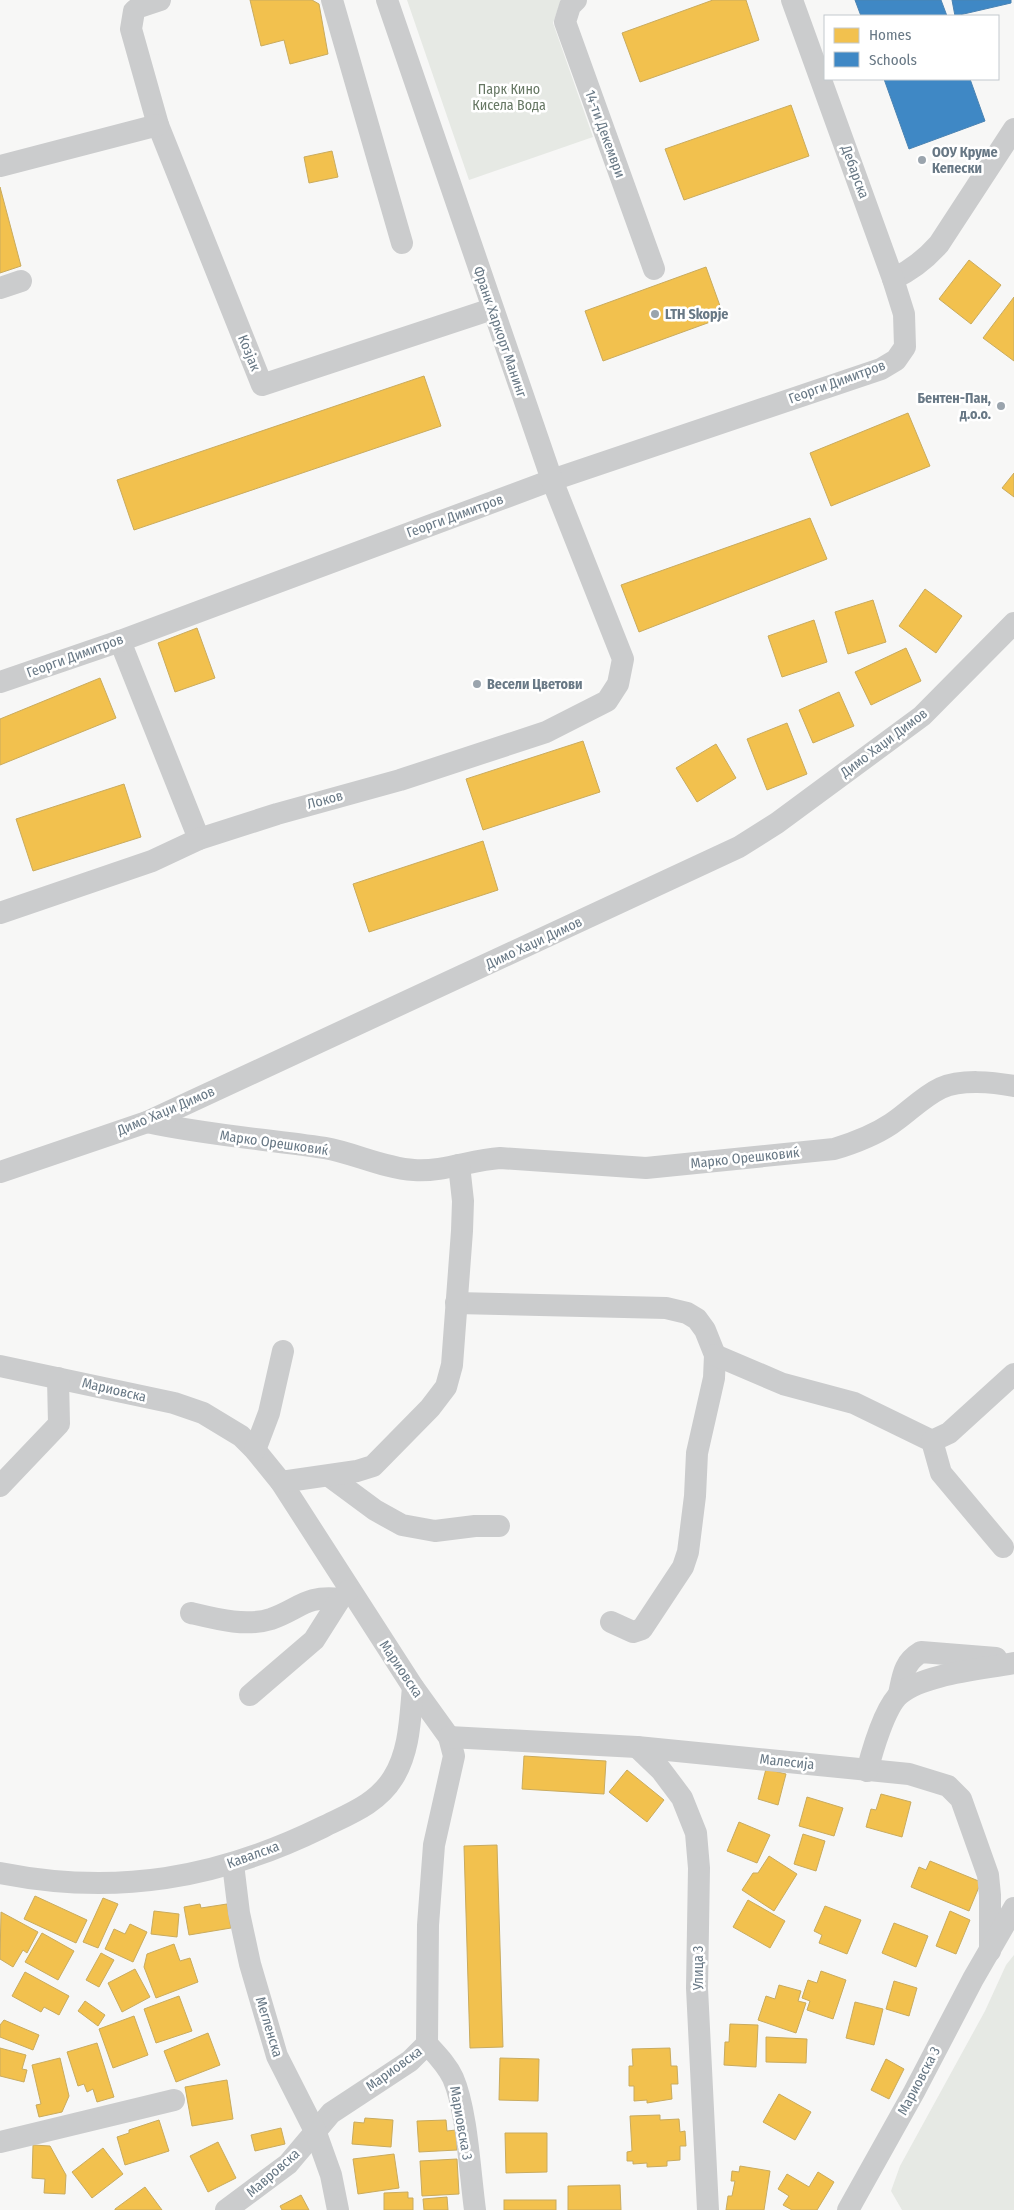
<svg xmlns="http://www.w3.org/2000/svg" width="1014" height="2210" viewBox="0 0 1014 2210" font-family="'Fira Sans Condensed',sans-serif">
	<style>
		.green { fill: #e6e9e4 }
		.homes { fill: #f2c14e; stroke: #c9ab5e }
		.schools { fill: #3f88c5; stroke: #4b83b2 }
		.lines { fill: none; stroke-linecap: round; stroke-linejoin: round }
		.street { stroke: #cbcccd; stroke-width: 22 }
		.poi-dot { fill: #9aa4ad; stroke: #fff; stroke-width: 2 }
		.labels { text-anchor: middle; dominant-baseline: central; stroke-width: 5; stroke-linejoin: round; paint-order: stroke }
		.park-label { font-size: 14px; fill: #667763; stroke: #fff }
		.street-label { font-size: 14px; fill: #687885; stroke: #fff }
		.poi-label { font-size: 14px; font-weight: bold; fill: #687885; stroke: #fff; text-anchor: start }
	</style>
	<rect width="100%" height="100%" fill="#f7f7f6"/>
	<!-- green -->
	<g class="green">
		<polygon points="407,0 561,0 553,23 593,137 469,180"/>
		<polygon points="1014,1955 1014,2210 902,2210 891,2191 900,2166 985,2011 1006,1965"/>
	</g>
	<!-- homes -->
	<g class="homes">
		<polygon points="250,0 312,0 319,4 328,54 290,64 284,40 261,46"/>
		<polygon points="713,0 746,0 759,40 640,82 622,33"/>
		<polygon points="791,105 809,156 684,200 665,149"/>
		<polygon points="332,151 338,177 309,183 304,157"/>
		<polygon points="0,187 21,266 0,273"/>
		<polygon points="969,260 1001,285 971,324 939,299"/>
		<polygon points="706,267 724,317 603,361 585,311"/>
		<polygon points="1014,297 1014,361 983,338"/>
		<polygon points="424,376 441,426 134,530 117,480"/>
		<polygon points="908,413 930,466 831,506 810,453"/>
		<polygon points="1014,473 1014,497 1002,488"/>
		<polygon points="810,518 827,559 639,632 621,585"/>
		<polygon points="925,589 962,616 936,653 899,626"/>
		<polygon points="873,600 886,642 848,654 835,612"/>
		<polygon points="814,620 827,662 782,677 768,636"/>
		<polygon points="197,628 215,678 175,692 158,643"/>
		<polygon points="906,648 921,681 871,705 855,672"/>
		<polygon points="100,678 116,718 0,765 0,719"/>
		<polygon points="839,692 854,726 813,743 799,710"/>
		<polygon points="787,723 807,774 767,790 747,739"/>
		<polygon points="583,741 600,792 483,830 466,779"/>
		<polygon points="716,744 736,778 697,802 676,768"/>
		<polygon points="124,784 141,837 33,871 16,819"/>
		<polygon points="483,841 498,890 369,932 353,884"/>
		<polygon points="524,1756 606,1761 604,1794 522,1789"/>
		<polygon points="766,1769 786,1774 778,1805 758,1799"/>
		<polygon points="627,1770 664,1800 647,1822 609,1792"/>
		<polygon points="881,1794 911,1802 902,1837 866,1827 871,1809 876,1810"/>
		<polygon points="807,1797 843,1808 834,1836 799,1826"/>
		<polygon points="739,1822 770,1835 757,1863 727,1851"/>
		<polygon points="803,1834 825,1841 816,1871 794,1864"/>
		<polygon points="497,1845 503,2047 470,2048 464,1846"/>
		<polygon points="769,1856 797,1874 774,1911 742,1890 753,1873 758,1873"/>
		<polygon points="930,1861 981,1882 969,1911 911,1887 919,1867 926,1870"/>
		<polygon points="35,1896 87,1920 76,1943 24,1919"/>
		<polygon points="103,1898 118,1904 98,1948 83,1942"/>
		<polygon points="748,1900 785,1921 770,1948 733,1927"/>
		<polygon points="200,1904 201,1908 227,1904 231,1928 189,1935 184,1907"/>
		<polygon points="825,1906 861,1920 847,1954 819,1943 822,1935 814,1931"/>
		<polygon points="154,1911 179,1914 177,1937 151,1934"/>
		<polygon points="950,1911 970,1920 956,1954 936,1946"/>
		<polygon points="1,1912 38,1932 27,1953 23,1950 13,1967 0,1959"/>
		<polygon points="894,1923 928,1936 916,1967 882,1953"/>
		<polygon points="130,1924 147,1932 133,1962 105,1949 114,1929 125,1934"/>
		<polygon points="42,1933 74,1951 58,1980 25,1962"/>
		<polygon points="174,1944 180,1961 190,1958 198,1982 156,1998 144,1967 147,1954"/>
		<polygon points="101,1953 114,1960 99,1987 86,1980"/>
		<polygon points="135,1969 150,1997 122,2012 108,1983"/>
		<polygon points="821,1971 846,1980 833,2019 807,2010 810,2001 802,1998 808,1980 817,1983"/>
		<polygon points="25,1972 69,1996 59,2015 44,2007 41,2012 12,1996"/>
		<polygon points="894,1981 917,1988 909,2016 886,2009"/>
		<polygon points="779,1985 801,1991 798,2001 806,2003 796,2033 758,2020 766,1996 775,1999"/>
		<polygon points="179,1996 192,2031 156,2043 144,2009"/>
		<polygon points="85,2001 105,2015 98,2026 78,2011"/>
		<polygon points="855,2002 883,2009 874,2045 846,2038"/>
		<polygon points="134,2016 148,2055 113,2068 99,2029"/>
		<polygon points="4,2020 39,2035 33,2050 0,2037 0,2025"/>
		<polygon points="730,2024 758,2025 756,2067 724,2065 725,2042 729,2042"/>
		<polygon points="208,2033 220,2065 176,2082 164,2051"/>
		<polygon points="766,2037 807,2039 806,2063 766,2062"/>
		<polygon points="97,2043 114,2097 97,2102 93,2089 87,2092 84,2084 78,2086 67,2052"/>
		<polygon points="0,2048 26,2055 22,2069 27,2070 24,2082 0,2076"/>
		<polygon points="670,2048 671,2066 677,2066 678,2084 671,2084 672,2099 647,2103 647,2100 634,2101 634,2086 629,2086 629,2066 633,2066 632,2049"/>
		<polygon points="60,2058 69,2096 62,2112 39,2117 36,2105 41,2104 32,2065"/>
		<polygon points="500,2058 539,2059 538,2101 499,2100"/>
		<polygon points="886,2059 904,2069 889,2099 871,2090"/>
		<polygon points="227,2080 233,2119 192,2126 185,2087"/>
		<polygon points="779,2094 811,2112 795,2140 763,2122"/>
		<polygon points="660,2115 660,2120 679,2119 680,2132 685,2131 686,2146 680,2146 680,2160 667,2161 667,2166 647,2167 647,2163 633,2164 633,2161 627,2161 627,2152 632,2151 630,2116"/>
		<polygon points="365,2118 393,2120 391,2147 352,2144 354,2122 364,2123"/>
		<polygon points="159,2120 169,2151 125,2165 117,2137 129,2133 129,2130"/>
		<polygon points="446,2120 447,2131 456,2130 457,2150 419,2152 417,2121"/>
		<polygon points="281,2128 285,2144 255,2151 251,2135"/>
		<polygon points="505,2133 547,2133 547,2172 506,2173"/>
		<polygon points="218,2142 236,2178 208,2192 190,2156"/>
		<polygon points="33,2145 50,2146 66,2175 65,2194 44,2193 45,2179 32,2178"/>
		<polygon points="103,2148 123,2174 92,2198 72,2172"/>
		<polygon points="394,2154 399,2188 358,2194 353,2159"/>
		<polygon points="457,2159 459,2194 422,2196 420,2161"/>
		<polygon points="740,2166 770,2171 764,2210 726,2210 728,2196 732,2196 735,2181 731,2181 732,2171 739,2172"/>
		<polygon points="818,2172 834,2182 817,2210 792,2210 783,2205 789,2196 778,2189 787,2174 809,2187"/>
		<polygon points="620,2185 621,2210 568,2210 568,2186"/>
		<polygon points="145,2187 162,2210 115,2210 115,2209"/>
		<polygon points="408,2192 408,2198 413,2198 413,2210 384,2210 384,2193"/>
		<polygon points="301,2195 309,2210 282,2210 280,2206"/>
		<polygon points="447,2197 448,2210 424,2210 423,2199"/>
		<rect x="504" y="2200" width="52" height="10"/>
	</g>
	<!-- schools -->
	<g class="schools">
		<polygon points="855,0 941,0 947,16 861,16"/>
		<polygon points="952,0 1011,0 1011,3 955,16"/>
		<polygon points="884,79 970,79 985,121 909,149"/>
	</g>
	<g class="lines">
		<!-- street -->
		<g class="street">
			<polyline points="160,0 139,7 134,11 131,29 158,125 262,385 492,309"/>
			<polyline points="332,0 402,243"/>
			<polyline points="576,0 570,6 565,22 654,269"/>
			<polyline points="0,166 158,125"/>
			<path d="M893,279c19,-9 32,-19 46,-35l75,-115"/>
			<polyline points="0,288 21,281"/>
			<polyline points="120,641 199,839"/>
			<polyline points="0,682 120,641 552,480 881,369 896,360 905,347 904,314 893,279 792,0"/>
			<polyline points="0,913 152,861 199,839 277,814 400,780 546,732 607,701 618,684 623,659 552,480 387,0"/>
			<path d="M147,1122c59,13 118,17 178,26 29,5 58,20 89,22 29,2 57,-10 86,-12l146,10 188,-19c20,-6 39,-13 57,-25 17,-11 31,-27 50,-36 20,-9 52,-6 73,-2"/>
			<polyline points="0,1172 147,1122 739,847 777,823 922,716 1014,623"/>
			<polyline points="456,1303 666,1308 687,1313 697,1319 705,1330 715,1355 714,1378 697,1453 695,1496 688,1552 683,1567 642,1629 633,1632 611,1622"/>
			<polyline points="715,1355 783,1384 854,1403 932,1441 941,1473 1003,1547"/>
			<polyline points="0,1366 174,1403 203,1413 241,1436 255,1450 281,1482 413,1687 449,1737 454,1756 434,1845 428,1925 427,2044 410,2061 331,2113 288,2164 226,2210"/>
			<polyline points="932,1441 949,1433 1014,1374"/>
			<polyline points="255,1450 269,1413 283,1351"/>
			<polyline points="329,1476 375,1510 402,1525 435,1531 475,1526 499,1526"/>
			<polyline points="281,1482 357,1471 373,1466 430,1408 446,1387 452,1365 462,1231 463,1201 459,1165"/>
			<polyline points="0,1486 59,1424 58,1378"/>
			<path d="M191,1613c25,6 55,14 80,6 29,-10 34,-24 69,-20"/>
			<path d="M899,1694c4,-18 4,-31 22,-42l75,6"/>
			<polyline points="250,1695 314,1640 340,1599 348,1591"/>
			<polyline points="449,1737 637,1747 909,1774 948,1786 961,1799 988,1875 990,1895 990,1951"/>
			<polyline points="637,1747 661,1770 682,1798 696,1833 699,1868 697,1988 708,2210"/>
			<path d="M867,1771c5,-19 18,-65 33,-77 23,-20 84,-25 114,-31"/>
			<polyline points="233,1864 239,1913 250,1964 277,2056 316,2133 331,2175 338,2210"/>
			<path d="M0,1873c116,23 217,6 323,-46 26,-13 54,-23 70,-49 17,-27 17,-60 20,-91"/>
			<path d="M427,2044c10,11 20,21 26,34 14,32 17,96 22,132"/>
			<polyline points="0,2142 174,2100"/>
			<polyline points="848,2210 914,2092 973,1979 1014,1908"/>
		</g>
	</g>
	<!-- markers -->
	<g class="poi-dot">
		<circle cx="922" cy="160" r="5"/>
		<circle cx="655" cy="314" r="5"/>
		<circle cx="1001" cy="406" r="5"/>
		<circle cx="477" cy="684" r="5"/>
	</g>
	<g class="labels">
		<!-- park labels -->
		<g class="park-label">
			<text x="509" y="89">Парк Кино<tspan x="509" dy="16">Кисела Вода</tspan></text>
		</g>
		<!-- street labels -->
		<g class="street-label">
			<text transform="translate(605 134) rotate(70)">14-ти Декември</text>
			<text transform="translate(855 172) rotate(70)">Дебарска</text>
			<text transform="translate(500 332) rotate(71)">Франк Харкорт Манинг</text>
			<text transform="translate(249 353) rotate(68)">Козјак</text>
			<text transform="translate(837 382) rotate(-20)">Георги Димитров</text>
			<text transform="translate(455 516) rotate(-20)">Георги Димитров</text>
			<text transform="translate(75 656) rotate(-20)">Георги Димитров</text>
			<text transform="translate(884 743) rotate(-37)">Димо Хаџи Димов</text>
			<text transform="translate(325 800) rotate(-15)">Локов</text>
			<text transform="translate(534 943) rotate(-25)">Димо Хаџи Димов</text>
			<text transform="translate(166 1111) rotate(-23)">Димо Хаџи Димов</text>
			<text transform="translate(274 1143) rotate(8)">Марко Орешковиќ</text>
			<text transform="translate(745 1158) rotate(-6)">Марко Орешковиќ</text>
			<text transform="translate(114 1390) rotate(13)">Мариовска</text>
			<text transform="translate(401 1669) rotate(56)">Мариовска</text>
			<text transform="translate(787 1762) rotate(6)">Малесија</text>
			<text transform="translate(253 1855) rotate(-20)">Кавалска</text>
			<text transform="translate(698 1968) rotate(-90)">Улица 3</text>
			<text transform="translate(269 2027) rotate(73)">Мегленска</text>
			<text transform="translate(394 2069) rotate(-36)">Мариовска</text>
			<text transform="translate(919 2081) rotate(-62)">Мариовска 3</text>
			<text transform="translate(461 2123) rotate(80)">Мариовска 3</text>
			<text transform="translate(273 2173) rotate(-41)">Мавровска</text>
		</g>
		<!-- poi labels -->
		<g class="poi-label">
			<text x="932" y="152">ООУ Круме<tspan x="932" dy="16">Кепески</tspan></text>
			<text x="665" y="314">LTH Skopje</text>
			<text x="991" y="398" text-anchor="end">Бентен-Пан,<tspan x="991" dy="16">д.о.о.</tspan></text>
			<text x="487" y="684">Весели Цветови</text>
		</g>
	</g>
	<!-- legend -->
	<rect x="824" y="15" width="175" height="65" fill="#ffffff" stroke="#c3c9ce"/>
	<rect x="834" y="28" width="25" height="15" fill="#f2c14e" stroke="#c3c9ce"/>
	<text x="869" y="40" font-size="15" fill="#687885">Homes</text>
	<rect x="834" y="52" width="25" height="15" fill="#3f88c5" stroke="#c3c9ce"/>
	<text x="869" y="65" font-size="15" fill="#687885">Schools</text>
</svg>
